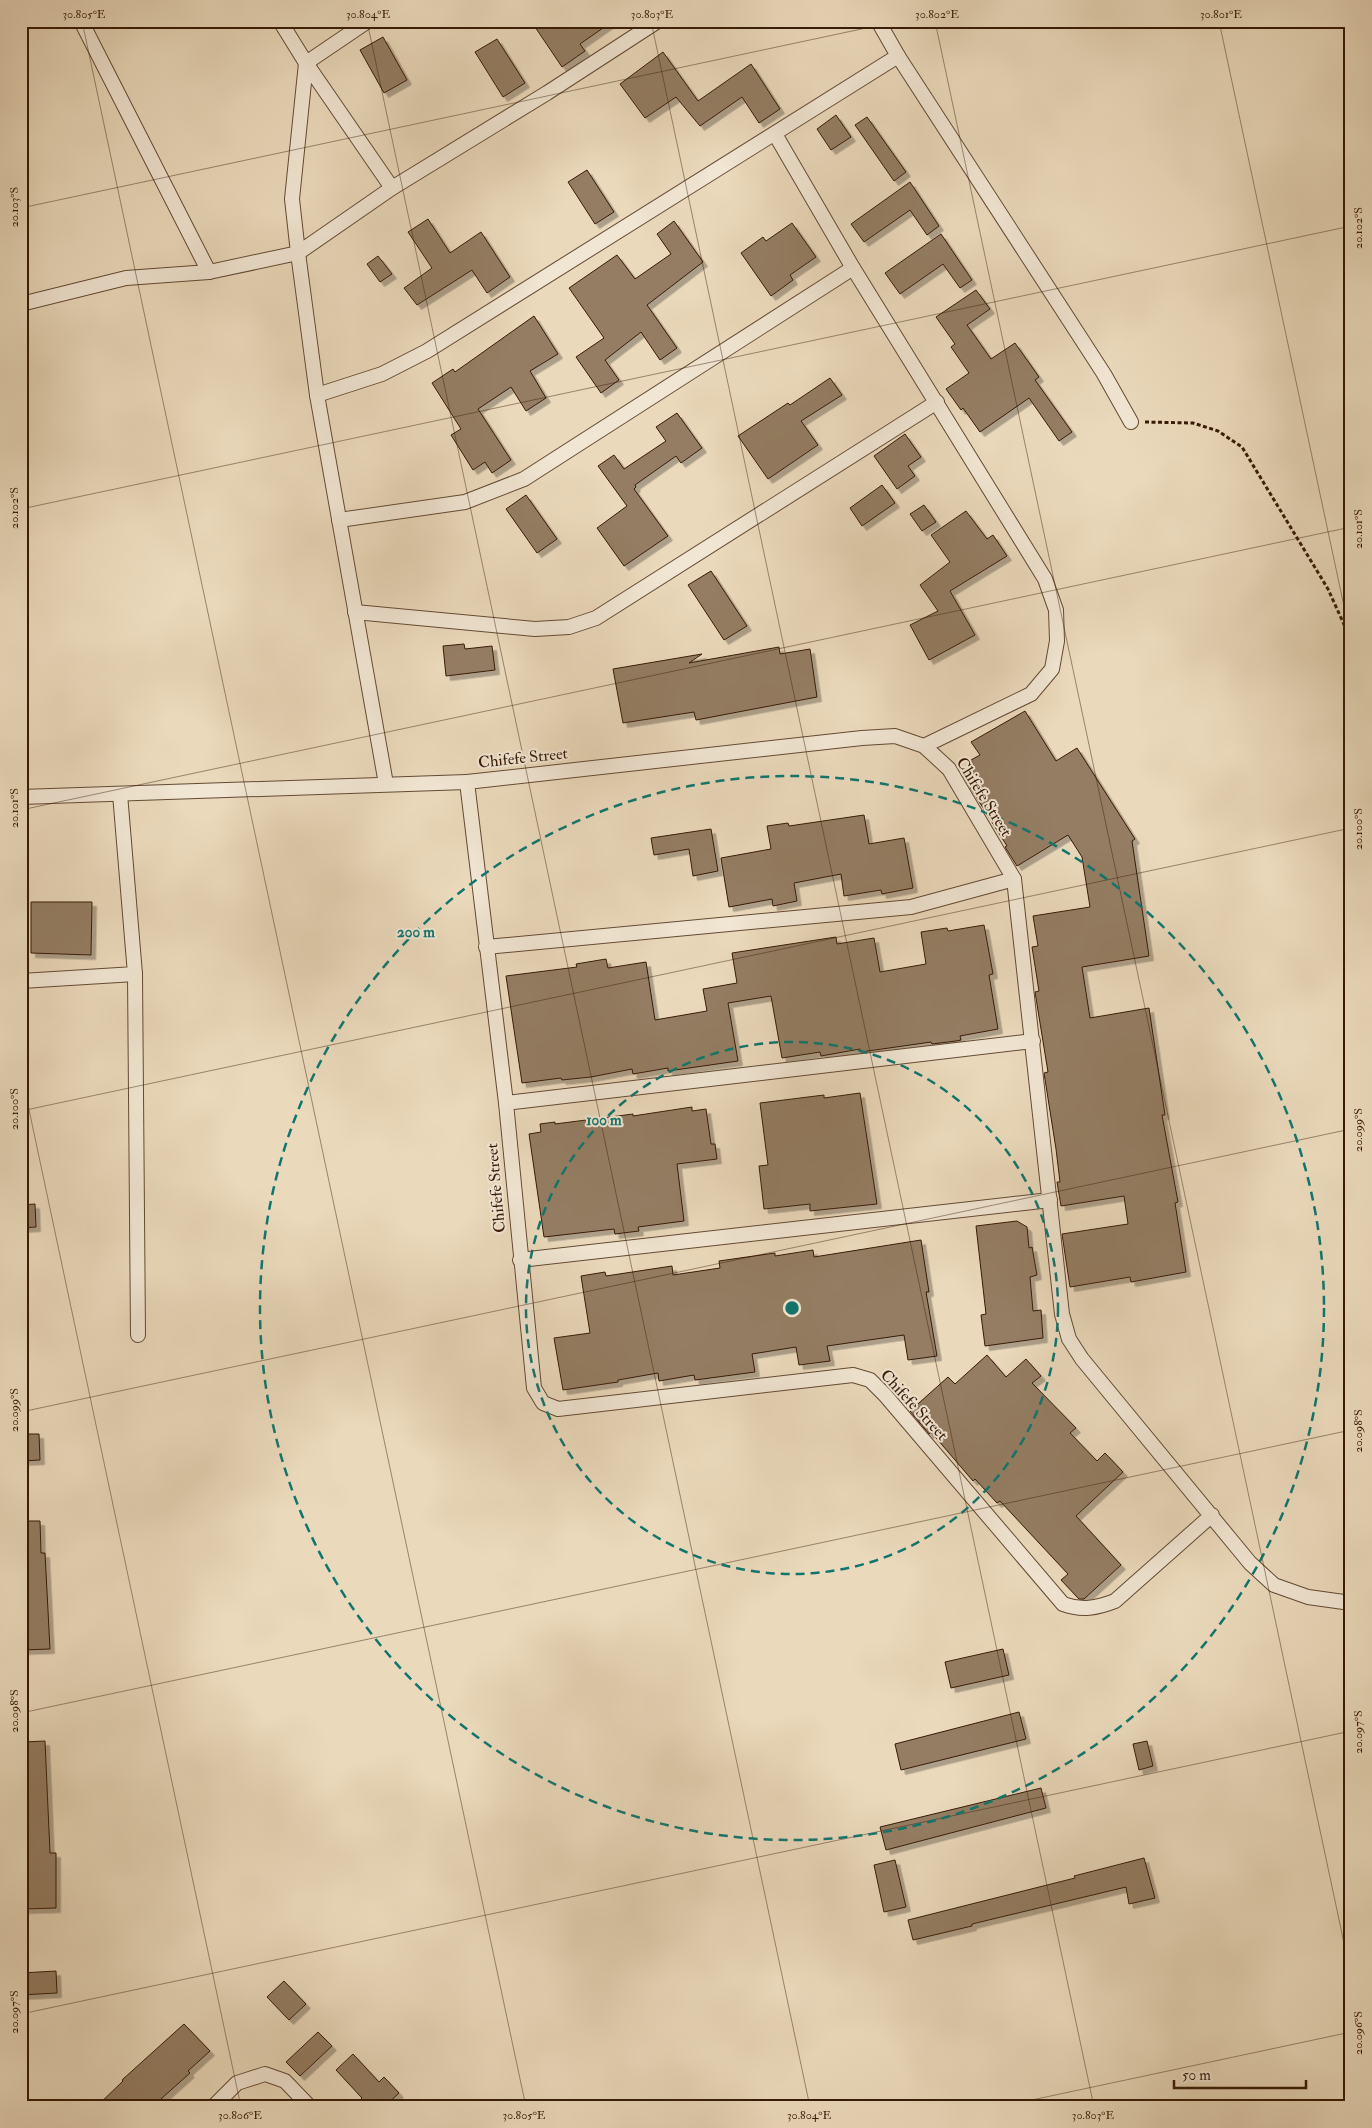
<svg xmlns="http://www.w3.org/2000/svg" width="1372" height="2128" viewBox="0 0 1372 2128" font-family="'IM FELL Double Pica',serif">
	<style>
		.building { fill: #947d64; stroke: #371a06; filter: url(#shadow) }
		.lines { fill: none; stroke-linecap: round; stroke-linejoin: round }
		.minor-casing { stroke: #644a33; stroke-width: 16 }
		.path { stroke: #371a06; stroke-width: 3; stroke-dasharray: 4 2.5; stroke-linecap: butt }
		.minor { stroke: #f1e6d3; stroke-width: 14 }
		.ticks { fill: none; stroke: #371a06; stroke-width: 1; stroke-opacity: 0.45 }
		.ring { fill: none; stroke: #0f766e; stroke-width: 2.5; stroke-dasharray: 9 6 }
		.labels { text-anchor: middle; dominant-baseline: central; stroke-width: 4; stroke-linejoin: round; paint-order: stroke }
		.street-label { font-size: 16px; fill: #371a06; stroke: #f1e6d3 }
		.centre { fill: #0f766e; stroke: #f1e6d3; stroke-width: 2.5 }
		.ring-label { font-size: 15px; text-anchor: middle; font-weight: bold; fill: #0f766e; stroke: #f1e6d3; stroke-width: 4; stroke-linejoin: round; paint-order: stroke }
		.neatline { fill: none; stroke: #371a06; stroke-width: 2 }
		.ticks-label { font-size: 12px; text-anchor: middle; fill: #371a06 }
	</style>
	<defs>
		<filter id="shadow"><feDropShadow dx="4.5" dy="4.5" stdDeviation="0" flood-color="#0004"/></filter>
	</defs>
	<rect width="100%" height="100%" fill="#ead9bb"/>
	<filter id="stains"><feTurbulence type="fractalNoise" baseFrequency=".004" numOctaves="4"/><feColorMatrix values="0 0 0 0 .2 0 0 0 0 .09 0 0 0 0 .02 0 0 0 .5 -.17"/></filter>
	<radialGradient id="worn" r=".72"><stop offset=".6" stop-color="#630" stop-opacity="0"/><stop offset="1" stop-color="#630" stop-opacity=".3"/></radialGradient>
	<!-- building -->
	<g class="building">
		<polygon points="531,21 613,21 580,44 585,51 562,67"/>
		<polygon points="383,37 407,80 384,93 360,50"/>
		<polygon points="497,39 525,83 503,97 475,52"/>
		<polygon points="663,52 698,101 751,64 780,109 759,123 742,97 700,126 676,97 645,118 620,84"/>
		<polygon points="836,115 851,137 831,150 817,129"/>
		<polygon points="867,117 906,172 894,181 855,125"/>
		<polygon points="587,170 614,212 595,224 568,182"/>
		<polygon points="910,182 939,226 927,235 910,210 864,242 851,224"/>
		<polygon points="428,219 450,253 481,232 510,277 487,293 472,270 417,305 404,288 432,268 408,232"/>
		<polygon points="674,221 703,262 647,305 677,348 660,360 641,332 605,360 619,380 601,393 576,357 604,338 569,288 617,255 635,279 671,254 657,234"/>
		<polygon points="792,223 816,257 790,275 793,280 771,296 741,253 763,237 766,241"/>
		<polygon points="941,234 972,280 960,288 943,264 900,294 885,273"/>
		<polygon points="378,256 392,274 380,282 367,264"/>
		<polygon points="976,290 990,309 967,325 991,359 1015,343 1039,377 1035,380 1072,432 1059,441 1029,398 980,432 963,408 961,410 946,389 969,373 951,347 955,344 936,317"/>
		<polygon points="534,316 558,354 530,371 546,398 526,411 511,387 478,409 511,460 492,473 485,462 473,470 451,435 461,429 432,383 453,369 455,372"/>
		<polygon points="830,378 842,395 801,421 818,445 768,479 738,436 788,403 790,405"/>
		<polygon points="677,413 702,448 681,463 676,456 635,485 636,487 634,489 668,536 624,566 597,528 627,506 598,466 614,455 624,469 666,441 656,427"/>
		<polygon points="905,434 921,457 908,466 915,476 897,489 874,456"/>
		<polygon points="882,485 895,503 862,526 850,508"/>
		<polygon points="526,495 557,539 537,553 506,509"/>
		<polygon points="924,505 936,522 922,531 910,514"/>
		<polygon points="966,511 987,539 993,535 1007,556 950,591 975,635 929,660 910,625 938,611 920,585 950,562 931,535"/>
		<polygon points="711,571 747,626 724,640 688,585"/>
		<polygon points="464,644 465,649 492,646 495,670 446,676 443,646"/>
		<polygon points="779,647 780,654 810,649 817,697 696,720 694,712 623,723 613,669 702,654 689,663"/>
		<polygon points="1025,711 1056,761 1077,748 1135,839 1132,841 1149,956 1082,967 1090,1018 1149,1008 1165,1115 1162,1115 1178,1202 1175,1203 1186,1272 1131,1282 1130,1277 1070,1287 1062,1234 1128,1224 1124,1196 1061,1206 1057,1182 1060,1182 1056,1149 1044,1073 1048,1072 1035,992 1039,991 1032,947 1038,946 1033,916 1090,907 1082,857 1068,835 1017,866 1005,847 1007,846 963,776 975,768 971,760 980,755 971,742"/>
		<polygon points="864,815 869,844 904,838 913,888 882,894 881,890 844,896 841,874 794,883 797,901 773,906 772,899 729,907 721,858 771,849 767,826 788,823 789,826"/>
		<polygon points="711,829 718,871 693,876 689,849 654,855 651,838"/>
		<polygon points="31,902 92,902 91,955 31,953"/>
		<polygon points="984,925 993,974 989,975 998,1029 960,1036 961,1040 956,1041 932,1044 931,1042 861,1052 860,1049 821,1056 820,1052 782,1058 771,996 728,1003 738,1061 668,1071 668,1068 633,1074 632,1069 591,1077 562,1080 561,1078 522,1083 506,976 577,967 576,964 606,959 608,968 646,962 655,1020 707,1011 703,989 737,983 732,953 836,937 837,944 874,938 880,972 926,964 921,932 947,928 948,931"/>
		<polygon points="860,1093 877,1204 810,1211 810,1204 764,1209 759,1166 768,1165 760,1103 824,1095 824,1098"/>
		<polygon points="692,1107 692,1111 706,1109 711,1144 715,1144 717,1159 677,1164 684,1221 638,1227 639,1231 615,1234 614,1229 544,1237 529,1134 541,1132 540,1124 555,1122 555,1124 633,1114 633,1116"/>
		<polygon points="35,1204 36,1227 21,1228 21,1205"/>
		<polygon points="1017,1221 1027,1227 1029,1248 1032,1247 1037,1275 1030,1277 1033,1311 1041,1310 1043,1338 985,1346 981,1315 986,1314 976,1226"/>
		<polygon points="921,1240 929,1292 926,1292 937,1356 908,1360 904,1335 827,1346 830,1361 799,1365 796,1347 752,1354 755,1372 695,1380 694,1375 659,1381 658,1373 618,1380 618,1382 563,1390 554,1338 590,1333 581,1276 605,1272 606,1276 672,1266 673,1275 720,1268 719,1261 775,1253 775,1256 813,1250 814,1257"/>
		<polygon points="987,1355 1006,1377 1026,1359 1041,1376 1032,1383 1076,1428 1070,1433 1097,1461 1105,1453 1123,1472 1076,1516 1121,1565 1084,1599 1079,1599 1061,1580 1068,1574 1000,1501 997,1503 975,1479 973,1481 931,1432 929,1434 910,1411 948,1377 955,1384"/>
		<polygon points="21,1434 39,1434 40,1460 21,1461"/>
		<polygon points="21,1521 40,1521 41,1553 45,1553 50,1649 22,1650"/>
		<polygon points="1003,1649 1009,1675 951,1688 945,1662"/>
		<polygon points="1019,1712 1026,1739 901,1770 895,1744"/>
		<polygon points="45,1741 50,1853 56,1853 56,1908 24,1909 21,1873 23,1742"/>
		<polygon points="1147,1741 1153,1766 1139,1770 1133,1744"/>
		<polygon points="1041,1788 1046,1808 886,1850 880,1827"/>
		<polygon points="1144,1858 1155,1898 1129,1904 1126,1887 972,1924 972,1926 913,1940 908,1920 1075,1878 1074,1876"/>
		<polygon points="895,1860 906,1907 884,1912 874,1865"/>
		<polygon points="56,1971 57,1993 21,1995 21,1973"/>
		<polygon points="284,1981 306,2004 289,2020 267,1997"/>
		<polygon points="184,2024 210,2051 188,2071 190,2073 152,2107 96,2107 123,2081 122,2080"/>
		<polygon points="318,2032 332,2046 300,2076 286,2062"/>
		<polygon points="353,2054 379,2082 384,2077 399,2093 384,2107 353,2107 362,2098 336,2070"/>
	</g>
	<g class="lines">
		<defs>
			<g id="minor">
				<polyline points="81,21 209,272"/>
				<polyline points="280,21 306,63 392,188"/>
				<polyline points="368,21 306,63 292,199 298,253 317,395 386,784"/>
				<polyline points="878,21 898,56 1104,374 1131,422"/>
				<polyline points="775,134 853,268 1045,579 1056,610 1057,641 1052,669 1031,694 924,746"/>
				<polyline points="21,304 126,278 209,272 298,253 392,188 547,93 658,21"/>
				<polyline points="317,395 382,374 427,351 898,56"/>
				<polyline points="339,520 465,502 524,479 853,268"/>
				<polyline points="355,612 535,629 569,627 596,618 937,402"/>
				<polyline points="21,797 467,782"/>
				<polyline points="486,947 911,907 1014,879"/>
				<polyline points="135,974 138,1335"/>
				<polyline points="21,981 135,974 120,794"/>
				<polyline points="506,1103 1033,1041"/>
				<polyline points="520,1260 1050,1200"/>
				<path d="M1212,1515l-97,86c-18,7 -33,10 -52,3l-178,-209 -15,-15 -17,-5 -295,34 -15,-6 -9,-15 -28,-285 -39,-321 395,-44 33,-2 29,10 25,23 65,110 48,435 7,25 13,20 168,204 24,22 34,12 43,6"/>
				<polyline points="213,2107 237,2083 265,2074 285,2081 310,2107"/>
			</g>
		</defs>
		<!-- minor casing -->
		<use href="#minor" class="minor-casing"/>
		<!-- path -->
		<polyline class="path" points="1145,422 1193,423 1218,431 1242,447 1328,589 1351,640"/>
		<!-- minor -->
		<use href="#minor" class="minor"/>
	</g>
	<!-- ticks -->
	<path class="ticks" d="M82,21l444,2086M367,21l443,2086M651,21l443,2086M935,21l416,1955M1219,21l132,618M21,208l878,-187M21,509l1330,-283M21,810l1330,-283M21,1072l220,1035M21,1111l1330,-283M21,1412l1330,-283M21,1713l1330,-283M21,2014l1330,-283M999,2107l352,-75"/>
	<!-- distance rings -->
	<g class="ring">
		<circle cx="792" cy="1308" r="266"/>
		<circle cx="792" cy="1308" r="532"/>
	</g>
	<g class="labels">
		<!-- street labels -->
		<g class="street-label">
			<text transform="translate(523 758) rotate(-6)">Chifefe Street</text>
			<text transform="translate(984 797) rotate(58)">Chifefe Street</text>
			<text transform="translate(496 1188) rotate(-95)">Chifefe Street</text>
			<text transform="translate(914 1405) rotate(47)">Chifefe Street</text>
		</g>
	</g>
	<circle cx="792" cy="1308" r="8" class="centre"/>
	<g class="ring-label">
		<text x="416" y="937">200 m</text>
		<text x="604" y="1125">100 m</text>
	</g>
	<!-- margin -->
	<rect width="1372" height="2128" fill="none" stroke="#ead9bb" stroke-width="55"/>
	<!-- scale -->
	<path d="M1174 2080v8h132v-8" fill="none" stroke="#371a06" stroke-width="2.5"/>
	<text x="1182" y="2080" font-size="15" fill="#371a06" stroke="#f1e6d3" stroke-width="4" paint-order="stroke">50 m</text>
	<rect x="28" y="28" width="1316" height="2072" class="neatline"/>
	<g class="ticks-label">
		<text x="84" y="18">30.805°E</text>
		<text x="368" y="18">30.804°E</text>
		<text x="652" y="18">30.803°E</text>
		<text x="937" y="18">30.802°E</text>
		<text x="1221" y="18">30.801°E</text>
		<text transform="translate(14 207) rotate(-90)" y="4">20.103°S</text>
		<text transform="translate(1358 228) rotate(-90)" y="4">20.102°S</text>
		<text transform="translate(14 508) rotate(-90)" y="4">20.102°S</text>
		<text transform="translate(1358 529) rotate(-90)" y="4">20.101°S</text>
		<text transform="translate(14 808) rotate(-90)" y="4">20.101°S</text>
		<text transform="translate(1358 829) rotate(-90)" y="4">20.100°S</text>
		<text transform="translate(14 1109) rotate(-90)" y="4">20.100°S</text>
		<text transform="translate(1358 1130) rotate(-90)" y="4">20.099°S</text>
		<text transform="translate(14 1410) rotate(-90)" y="4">20.099°S</text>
		<text transform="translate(1358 1431) rotate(-90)" y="4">20.098°S</text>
		<text transform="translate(14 1711) rotate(-90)" y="4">20.098°S</text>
		<text transform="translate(1358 1732) rotate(-90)" y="4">20.097°S</text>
		<text transform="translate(14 2012) rotate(-90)" y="4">20.097°S</text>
		<text transform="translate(1358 2033) rotate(-90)" y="4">20.096°S</text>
		<text x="240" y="2119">30.806°E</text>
		<text x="524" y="2119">30.805°E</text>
		<text x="809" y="2119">30.804°E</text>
		<text x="1093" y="2119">30.803°E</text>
	</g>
	<rect width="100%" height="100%" filter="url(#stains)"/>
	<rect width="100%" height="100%" fill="url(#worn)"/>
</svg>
